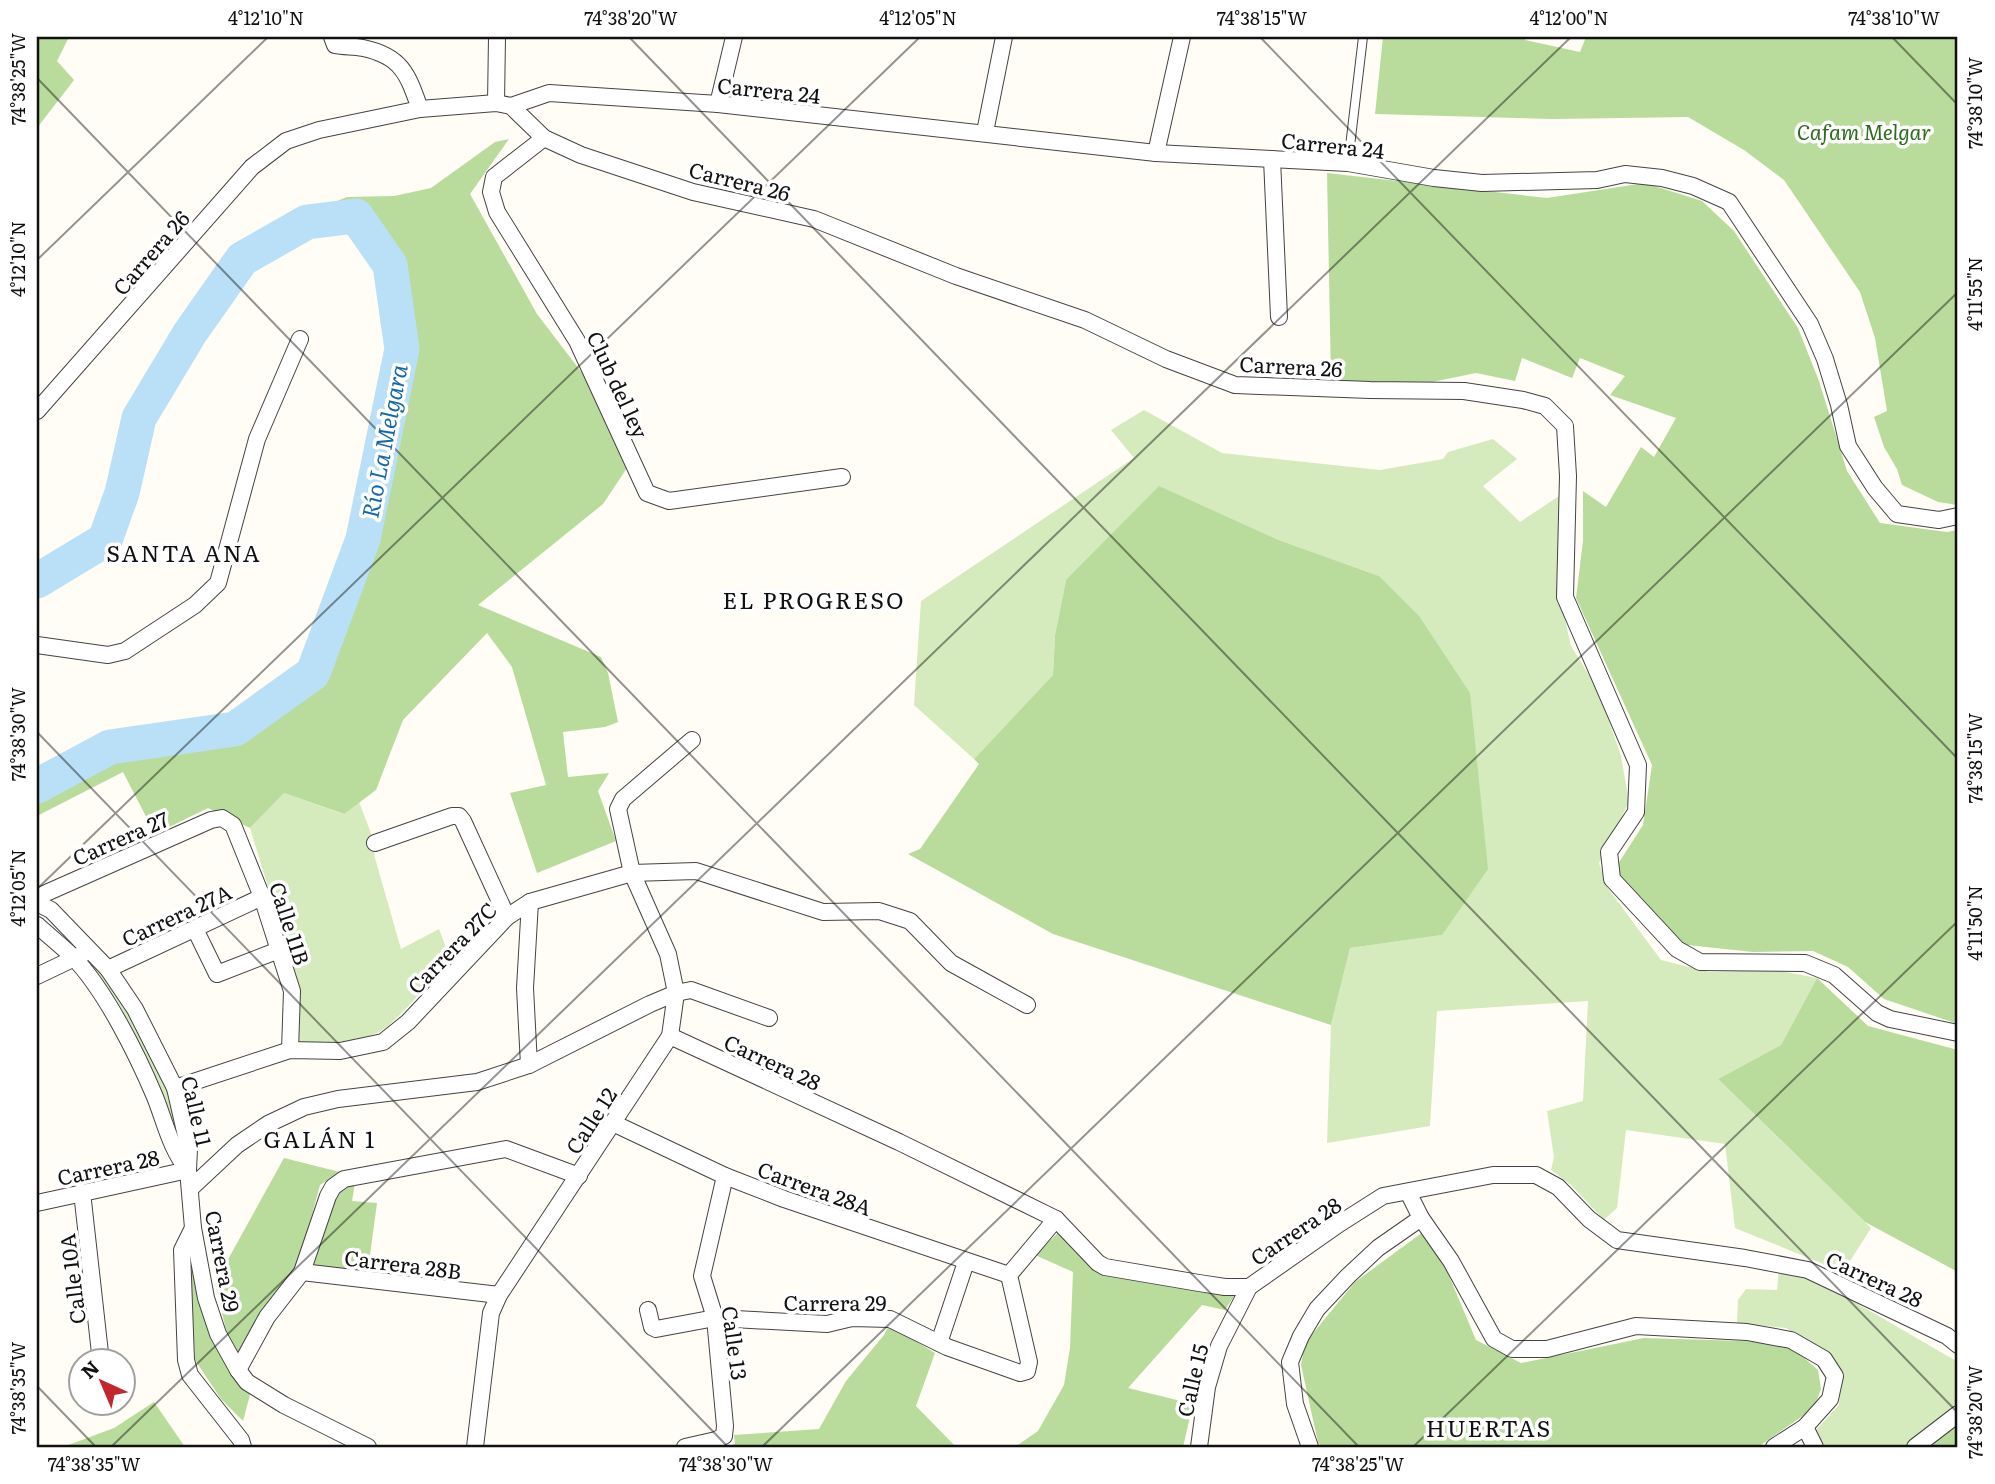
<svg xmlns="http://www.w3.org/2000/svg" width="1995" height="1484" viewBox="0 0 1995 1484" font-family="Literata,serif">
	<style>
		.green { fill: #d5ebbd }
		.forest { fill: #b9dc9c }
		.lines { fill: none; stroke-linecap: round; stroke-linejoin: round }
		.river { stroke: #b9e0f7; stroke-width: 35 }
		.lane-casing { stroke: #444; stroke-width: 10 }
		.street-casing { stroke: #444; stroke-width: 18 }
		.lane { stroke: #fff; stroke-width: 8 }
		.street { stroke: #fff; stroke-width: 16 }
		.ticks { fill: none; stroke: #111; stroke-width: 2; stroke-opacity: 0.45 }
		.labels { text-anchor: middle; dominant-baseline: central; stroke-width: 7; stroke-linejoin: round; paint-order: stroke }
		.street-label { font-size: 21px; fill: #111; stroke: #fff }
		.park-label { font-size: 21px; font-style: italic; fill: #2f6b1f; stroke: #fff }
		.water-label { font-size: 23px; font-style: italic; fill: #1768a6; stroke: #fff }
		.neighbourhood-label { font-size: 23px; letter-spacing: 2px; fill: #111; stroke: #fff }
		.neatline { fill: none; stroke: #111; stroke-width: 2.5 }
		.ticks-label { font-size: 18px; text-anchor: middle; fill: #111 }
	</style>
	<rect width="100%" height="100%" fill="#fffdf5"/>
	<!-- green -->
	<g class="green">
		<polygon points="1144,410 1222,453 1380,470 1443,459 1448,452 1493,439 1517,459 1483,486 1520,522 1565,492 1558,588 1571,646 1598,690 1621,756 1629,802 1599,863 1607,887 1661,960 1709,972 1776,970 1817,978 1781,1045 1718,1079 1871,1228 1843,1272 1735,1228 1725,1144 1626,1130 1617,1208 1604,1220 1572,1186 1551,1170 1554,1157 1547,1111 1583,1101 1588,1001 1437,1011 1430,1126 1327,1143 1331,1025 1350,948 1442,935 1379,576 1276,539 1066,580 1055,635 1053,675 974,759 914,705 921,601 1134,458 1111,430"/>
		<path d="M284,793l59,21 16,-12 13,34 3,22 26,91 38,-20 11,29c-14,17 -55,67 -73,75 -26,11 -54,10 -82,10l5,-51 -50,-164z"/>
		<polygon points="90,952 134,1018 167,1082 191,1162 79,958"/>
		<polygon points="1779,1267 1806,1274 1958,1362 1958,1409 1906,1447 1823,1447 1815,1431 1839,1405 1841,1371 1825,1353 1786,1328 1737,1323 1738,1300 1746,1289 1777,1290"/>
	</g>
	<!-- forest -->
	<g class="forest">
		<polygon points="37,37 69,37 57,61 74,80 37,128"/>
		<polygon points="1383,37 1526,37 1525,40 1580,52 1586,37 1958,37 1958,505 1938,502 1902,485 1897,469 1884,447 1874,417 1887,411 1875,338 1860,292 1784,180 1744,150 1688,117 1553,119 1375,114"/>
		<polygon points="509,139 470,194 537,314 592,386 627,468 603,504 478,605 601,657 608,673 618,722 605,727 563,732 568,777 609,773 598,791 616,841 537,873 510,793 546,785 512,667 487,633 403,720 376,790 344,814 284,793 250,828 208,808 155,834 123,772 37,816 37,793 110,752 244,737 319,681 373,537 412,350 397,260 363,211 305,214 347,197 394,196 431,188 495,142"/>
		<polygon points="1327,173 1547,198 1645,183 1702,201 1734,231 1798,328 1819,381 1847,471 1880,523 1947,532 1958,530 1958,1024 1884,999 1848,967 1813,951 1753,952 1678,944 1631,898 1616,867 1643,825 1652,765 1576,598 1583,541 1583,491 1606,507 1641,447 1654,457 1676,418 1610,395 1625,376 1580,358 1572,378 1522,358 1515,381 1476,373 1432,382 1378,385 1331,380"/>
		<polygon points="1159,486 1276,539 1379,576 1419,616 1470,693 1488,869 1442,935 1350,948 1331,1025 1053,934 908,854 920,849 979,764 974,759 1053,675 1055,635 1066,580"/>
		<polygon points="1817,978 1868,1026 1958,1050 1958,1272 1865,1222 1718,1079 1781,1045"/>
		<polygon points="284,1158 340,1172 320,1185 296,1275 240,1358 226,1330 215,1283"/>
		<polygon points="355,1183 352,1201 377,1203 368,1270 309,1270 332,1192"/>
		<polygon points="1062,1229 1097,1270 1237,1292 1225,1310 1202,1305 1128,1388 1193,1404 1183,1447 1015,1447 1038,1431 1064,1385 1070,1348 1073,1272 1035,1255"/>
		<polygon points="1423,1232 1439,1252 1476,1340 1521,1363 1644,1338 1777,1342 1794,1349 1818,1370 1821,1389 1814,1408 1758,1447 1322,1447 1318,1442 1301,1365 1305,1343 1355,1282"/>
		<polygon points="190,1256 251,1391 243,1421 221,1399 195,1360"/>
		<polygon points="889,1325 935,1353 916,1406 956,1447 725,1447 735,1444 734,1435 819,1429 846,1381 884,1335"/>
		<polygon points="154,1402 185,1447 63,1447 114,1428"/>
		<polygon points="1958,1423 1958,1447 1925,1447"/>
	</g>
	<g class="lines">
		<!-- river -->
		<polyline class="river" points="37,581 105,540 122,493 139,418 190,333 242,259 307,222 356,216 390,265 402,349 363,539 313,673 235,729 110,747 37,786"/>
		<defs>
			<polyline id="lane" points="1348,163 1363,37"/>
			<g id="street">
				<path d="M332,37l3,8c9,2 19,1 28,3 39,8 45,27 57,61"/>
				<polyline points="496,103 497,37"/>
				<polyline points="718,104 734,37"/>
				<polyline points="511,106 549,93 718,104 1156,153 1348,163 1434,178 1482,183 1597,180 1625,174 1662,178 1693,186 1729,202 1810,324 1825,359 1839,405 1848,446 1875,488 1897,514 1939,520 1958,516"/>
				<polyline points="985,132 1004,37"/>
				<polyline points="544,138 494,177 491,192 497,212 577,341 647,493 669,501 842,477"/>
				<polyline points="1156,153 1182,37"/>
				<polyline points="1272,159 1279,317"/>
				<polyline points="37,411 252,167 286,141 319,130 420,109 496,103 511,106 544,138 581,155 693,192 814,219 956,276 1085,320 1166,359 1235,385 1370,390 1464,391 1523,400 1545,406 1565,426 1568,476 1565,597 1638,765 1636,812 1609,852 1612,879 1677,949 1700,962 1805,963 1834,975 1877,1013 1890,1019 1958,1033"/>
				<polyline points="37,645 108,655 125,651 195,605 218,583 257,439 300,339"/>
				<polyline points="375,843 452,816 459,816 463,821 507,917"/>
				<polyline points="37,897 211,820 222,818 233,825 262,897 292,991 290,1050"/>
				<polyline points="37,903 51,910 108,969 135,1009 175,1088 189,1149 188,1170 193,1228 206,1298 218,1334 238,1370 247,1382 284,1405 368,1447"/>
				<path d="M37,925c12,11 25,21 36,32 32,33 64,97 82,140 10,25 15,51 33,73"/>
				<polyline points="195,929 217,974 279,950"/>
				<polyline points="108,969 262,897"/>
				<polyline points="37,976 83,954"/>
				<polyline points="670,1036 899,1142 1056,1219 1098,1263 1105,1267 1199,1283 1225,1287 1249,1287 1339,1224 1383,1196 1493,1175 1536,1175 1558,1187 1589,1219 1617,1240 1745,1258 1808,1270 1947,1336 1958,1345"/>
				<polyline points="529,1065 525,988 530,902"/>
				<polyline points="175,1088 290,1050 340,1051 383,1042 408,1022 507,917 530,902 632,873 696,871 823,912 879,911 910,921 951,963 1027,1005"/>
				<polyline points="613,1123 725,1176 784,1199 1009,1275"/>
				<polyline points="191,1188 237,1145 268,1124 304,1107 338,1099 477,1082 529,1065 650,1004 676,993 691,990 769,1018"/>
				<polyline points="82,1192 101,1362"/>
				<polyline points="1408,1192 1421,1218 1451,1261 1494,1339 1512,1349 1547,1349 1636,1326 1747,1332 1791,1340 1824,1359 1835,1376 1830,1399 1805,1427 1774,1447"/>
				<polyline points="37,1203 188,1170"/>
				<polyline points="193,1228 182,1250 186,1360 190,1375 241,1440 243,1447"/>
				<polyline points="302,1272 499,1295"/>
				<polyline points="648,1310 652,1327 656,1329 715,1318 827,1324 852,1318 890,1319 947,1347 1020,1373 1027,1371 1029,1362 1009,1275 1056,1219"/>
				<polyline points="939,1343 966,1262"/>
				<polyline points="238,1370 267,1317 302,1272 328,1196 333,1187 344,1179 506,1149 579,1176"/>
				<polyline points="1805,1427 1815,1447"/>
				<polyline points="475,1447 491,1313 499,1295 670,1036 676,993 668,954 632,873 618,809 623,799 692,740"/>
				<polyline points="685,1447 716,1440 724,1436 725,1426 715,1318 702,1276 725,1176"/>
				<polyline points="1199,1447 1207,1387 1219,1346 1249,1287"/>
				<polyline points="1310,1447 1295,1404 1290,1362 1301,1336 1317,1309 1348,1276 1378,1248 1421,1218"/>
				<polyline points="1915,1447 1958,1414"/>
			</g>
		</defs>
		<!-- lane casing -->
		<use href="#lane" class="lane-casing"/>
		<!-- street casing -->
		<use href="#street" class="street-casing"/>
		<!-- lane -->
		<use href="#lane" class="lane"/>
		<!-- street -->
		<use href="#street" class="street"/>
	</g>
	<!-- ticks -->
	<path class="ticks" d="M629,37l1329,1376M1260,37l698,722M1892,37l66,68M37,78l1322,1369M37,260l231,-223M37,732l691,715M37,889l883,-852M37,1386l59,61M111,1447l1460,-1410M762,1447l1196,-1155M1413,1447l545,-526"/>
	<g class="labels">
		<!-- street labels -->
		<g class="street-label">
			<text transform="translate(769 89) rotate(6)">Carrera 24</text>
			<text transform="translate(1333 144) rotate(6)">Carrera 24</text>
			<text transform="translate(740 180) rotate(14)">Carrera 26</text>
			<text transform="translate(150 252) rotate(-49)">Carrera 26</text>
			<text transform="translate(1291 365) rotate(3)">Carrera 26</text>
			<text transform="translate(619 384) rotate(65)">Club del ley</text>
			<text transform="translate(120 837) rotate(-24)">Carrera 27</text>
			<text transform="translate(176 914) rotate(-25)">Carrera 27A</text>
			<text transform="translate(291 923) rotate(72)">Calle 11B</text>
			<text transform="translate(451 947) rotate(-46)">Carrera 27C</text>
			<text transform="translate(773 1061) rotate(25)">Carrera 28</text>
			<text transform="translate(198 1111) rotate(77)">Calle 11</text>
			<text transform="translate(590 1120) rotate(-57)">Calle 12</text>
			<text transform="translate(108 1166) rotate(-12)">Carrera 28</text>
			<text transform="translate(815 1187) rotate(20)">Carrera 28A</text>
			<text transform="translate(1295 1230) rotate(-34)">Carrera 28</text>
			<text transform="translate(224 1261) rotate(79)">Carrera 29</text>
			<text transform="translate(403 1263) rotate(7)">Carrera 28B</text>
			<text transform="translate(1875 1278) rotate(25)">Carrera 28</text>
			<text transform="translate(71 1279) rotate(-97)">Calle 10A</text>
			<text x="835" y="1301">Carrera 29</text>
			<text transform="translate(736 1343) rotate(82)">Calle 13</text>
			<text transform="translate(1191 1380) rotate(-77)">Calle 15</text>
		</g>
		<!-- park labels -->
		<g class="park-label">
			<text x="1864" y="130">Cafam Melgar</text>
		</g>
		<!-- water labels -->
		<g class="water-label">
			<text transform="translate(383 441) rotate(-79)">Río La Melgara</text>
		</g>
		<!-- neighbourhood labels -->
		<g class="neighbourhood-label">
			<text x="184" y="552">SANTA ANA</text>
			<text x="814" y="599">EL PROGRESO</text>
			<text x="320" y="1138">GALÁN 1</text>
			<text x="1489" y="1427">HUERTAS</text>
		</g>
	</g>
	<!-- border -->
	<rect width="1995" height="1484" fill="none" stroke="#ffffff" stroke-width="77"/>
	<!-- north arrow -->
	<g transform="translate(102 1382) rotate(316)"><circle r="33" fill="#ffffff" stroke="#a0a0a0" stroke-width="2"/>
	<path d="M0-5L12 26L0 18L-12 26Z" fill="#c4262e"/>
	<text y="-10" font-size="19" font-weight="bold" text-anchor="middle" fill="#111111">N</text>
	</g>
	<rect x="38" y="38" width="1918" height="1408" class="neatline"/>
	<g class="ticks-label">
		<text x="266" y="25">4°12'10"N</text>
		<text x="631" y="25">74°38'20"W</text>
		<text x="918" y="25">4°12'05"N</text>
		<text x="1262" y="25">74°38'15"W</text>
		<text x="1569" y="25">4°12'00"N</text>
		<text x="1894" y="25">74°38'10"W</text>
		<text transform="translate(19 79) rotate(-90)" y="6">74°38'25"W</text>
		<text transform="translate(1976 103) rotate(-90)" y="6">74°38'10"W</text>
		<text transform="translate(19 259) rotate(-90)" y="6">4°12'10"N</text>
		<text transform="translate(1976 294) rotate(-90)" y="6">4°11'55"N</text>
		<text transform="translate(19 734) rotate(-90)" y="6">74°38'30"W</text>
		<text transform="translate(1976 758) rotate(-90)" y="6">74°38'15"W</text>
		<text transform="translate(19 888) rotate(-90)" y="6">4°12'05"N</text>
		<text transform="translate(1976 923) rotate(-90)" y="6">4°11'50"N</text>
		<text transform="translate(19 1388) rotate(-90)" y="6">74°38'35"W</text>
		<text transform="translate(1976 1412) rotate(-90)" y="6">74°38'20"W</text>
		<text x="94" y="1471">74°38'35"W</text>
		<text x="726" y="1471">74°38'30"W</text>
		<text x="1358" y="1471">74°38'25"W</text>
	</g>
</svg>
